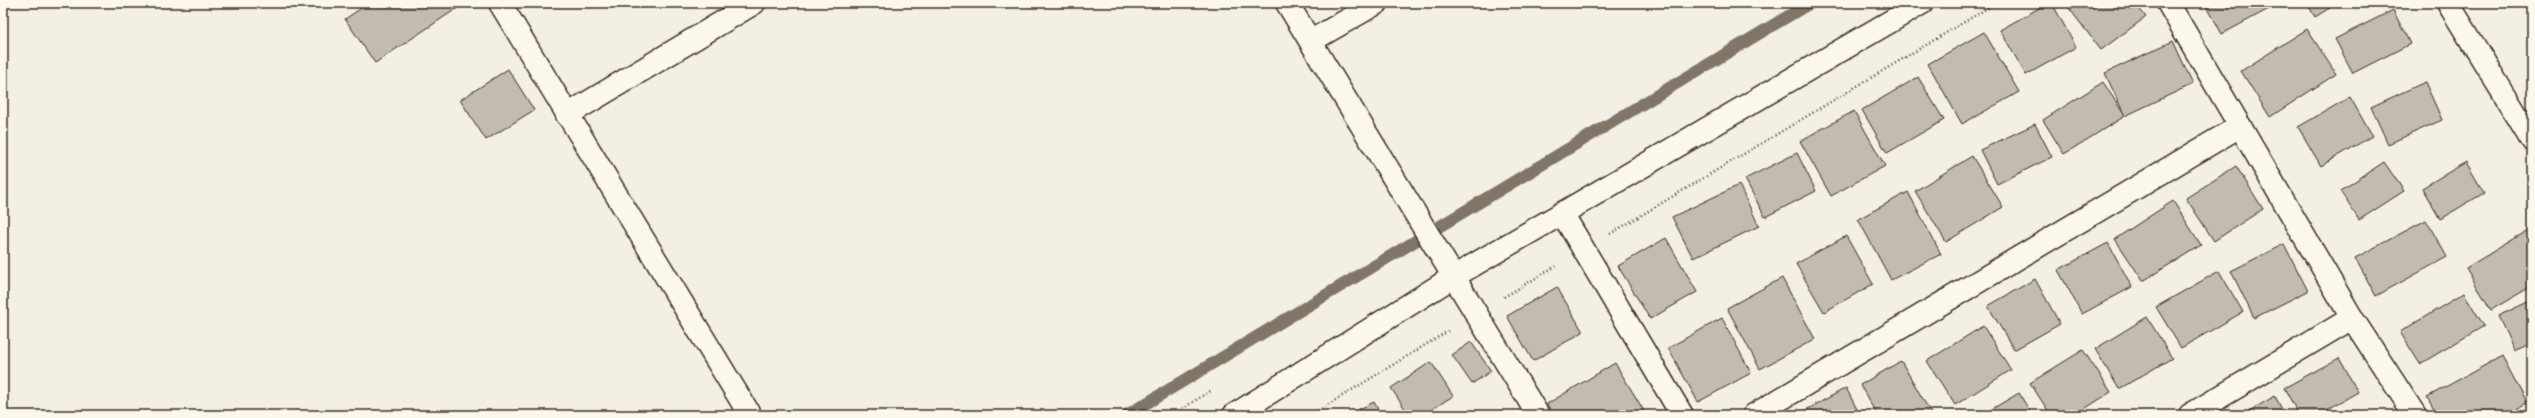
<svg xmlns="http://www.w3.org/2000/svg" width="2535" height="418" viewBox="0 0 2535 418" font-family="Mali,sans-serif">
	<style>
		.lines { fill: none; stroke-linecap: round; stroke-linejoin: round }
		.stream { stroke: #817468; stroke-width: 12 }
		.building { fill: #c3bbb0; stroke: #3b2a1e }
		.minor-casing { stroke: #3b2a1e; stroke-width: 25 }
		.tertiary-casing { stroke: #3b2a1e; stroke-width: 25 }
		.path { stroke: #3b2a1e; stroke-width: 2.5; stroke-dasharray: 1 3; stroke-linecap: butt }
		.minor { stroke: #fbf7ec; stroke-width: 22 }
		.tertiary { stroke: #fbf7ec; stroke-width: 22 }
	</style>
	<rect width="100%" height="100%" fill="#f3efe4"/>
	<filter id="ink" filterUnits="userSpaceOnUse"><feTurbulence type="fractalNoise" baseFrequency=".025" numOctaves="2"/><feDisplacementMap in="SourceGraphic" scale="8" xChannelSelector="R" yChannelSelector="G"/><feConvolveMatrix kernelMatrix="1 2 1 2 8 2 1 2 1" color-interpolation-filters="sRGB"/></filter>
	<g filter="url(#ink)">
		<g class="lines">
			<!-- stream -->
			<polyline class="stream" points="1127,415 1810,3"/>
		</g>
		<!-- building -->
		<g class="building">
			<polygon points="369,3 465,3 375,63 345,19"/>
			<polygon points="2048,3 2052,3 2076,47 2026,75 2000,30"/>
			<polygon points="2065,3 2135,3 2146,17 2101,50"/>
			<polygon points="2205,3 2280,3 2222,34"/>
			<polygon points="2307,3 2338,3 2315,17"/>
			<polygon points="2532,3 2532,15 2527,5"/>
			<polygon points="2393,10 2410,44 2353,73 2335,39"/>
			<polygon points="2307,29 2336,74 2270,117 2241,71"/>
			<polygon points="1984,32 2019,92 1962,124 1928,64"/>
			<polygon points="2173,41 2193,84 2125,116 2105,73"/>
			<polygon points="508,69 534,110 486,140 460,100"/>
			<polygon points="1918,77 1944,120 1887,153 1862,110"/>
			<polygon points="2103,82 2125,116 2064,154 2043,120"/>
			<polygon points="2425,82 2442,120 2388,144 2371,107"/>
			<polygon points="2350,97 2372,136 2321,166 2298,127"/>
			<polygon points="1854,111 1885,166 1831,196 1800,141"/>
			<polygon points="2035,124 2052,157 1997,184 1980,150"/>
			<polygon points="1797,153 1816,191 1765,217 1745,179"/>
			<polygon points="1972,156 2003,207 1946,242 1915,191"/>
			<polygon points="2384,162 2404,191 2359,220 2340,191"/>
			<polygon points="2466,162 2484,193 2440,219 2422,188"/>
			<polygon points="2236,166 2263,209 2214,241 2186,198"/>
			<polygon points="1739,185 1759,226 1693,258 1672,217"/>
			<polygon points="1908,192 1941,254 1891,280 1858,219"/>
			<polygon points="2173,201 2201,245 2143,281 2115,239"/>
			<polygon points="2426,220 2447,257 2376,296 2355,258"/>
			<polygon points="2532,228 2532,286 2491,310 2466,268"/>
			<polygon points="1846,236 1873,284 1824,312 1796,264"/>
			<polygon points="1666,238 1697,292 1650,319 1618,266"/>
			<polygon points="2108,243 2132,287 2082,314 2058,270"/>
			<polygon points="2284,244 2308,291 2254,318 2231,271"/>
			<polygon points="2219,271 2243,312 2181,348 2156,307"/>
			<polygon points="1782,278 1815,339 1760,369 1727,308"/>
			<polygon points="2035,279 2060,324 2014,350 1988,306"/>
			<polygon points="1557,287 1583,332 1533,361 1507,316"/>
			<polygon points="2464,293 2484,326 2420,364 2400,332"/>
			<polygon points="2532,300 2532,342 2514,350 2498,316"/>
			<polygon points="2147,317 2172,358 2119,389 2095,349"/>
			<polygon points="1722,318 1751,373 1698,402 1668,348"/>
			<polygon points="1983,326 2011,370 1955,405 1927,361"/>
			<polygon points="1471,342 1491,371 1472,384 1452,355"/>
			<polygon points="2083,350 2111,392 2075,415 2051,415 2030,383"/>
			<polygon points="2502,356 2527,403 2504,415 2437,415 2427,397"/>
			<polygon points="2339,358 2358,392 2318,415 2299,415 2284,388"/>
			<polygon points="1901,361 1932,415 1877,415 1860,385"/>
			<polygon points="1431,362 1453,396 1423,415 1409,415 1391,388"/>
			<polygon points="1615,363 1644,411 1637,415 1553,415 1547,404"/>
			<polygon points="1846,388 1860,415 1797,415"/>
			<polygon points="2019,393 2032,415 1982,415"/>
			<polygon points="2275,396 2285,415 2242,415"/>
			<polygon points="1374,402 1381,415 1347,415"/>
		</g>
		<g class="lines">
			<defs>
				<g id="minor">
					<polyline points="500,3 750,415"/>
					<polyline points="1287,3 1538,415"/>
					<polyline points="2168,3 2352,318 2415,415"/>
					<polyline points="1311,41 1377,3"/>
					<polyline points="567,115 754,3"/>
					<polyline points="1562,213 1682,415"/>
					<polyline points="1754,415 2240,126"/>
					<polyline points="2190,415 2352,318"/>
				</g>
				<g id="tertiary">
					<polyline points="2448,3 2532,140"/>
					<polyline points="1234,415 1453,277 1922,3"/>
				</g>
			</defs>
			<!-- minor casing -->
			<use href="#minor" class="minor-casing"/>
			<!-- tertiary casing -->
			<use href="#tertiary" class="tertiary-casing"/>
			<!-- path -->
			<g class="path">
				<polyline points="1610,234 1996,3"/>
				<polyline points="1504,297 1556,266"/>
				<polyline points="1172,415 1212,390"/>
				<polyline points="1311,415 1448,331"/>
			</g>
			<!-- minor -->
			<use href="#minor" class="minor"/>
			<!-- tertiary -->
			<use href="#tertiary" class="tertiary"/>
		</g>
	</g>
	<!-- margin -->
	<rect width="2535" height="418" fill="none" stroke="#fbf7ec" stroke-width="16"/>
	<rect x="8" y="8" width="2519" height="402" fill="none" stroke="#3b2a1e" stroke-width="1.5" filter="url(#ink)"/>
</svg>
